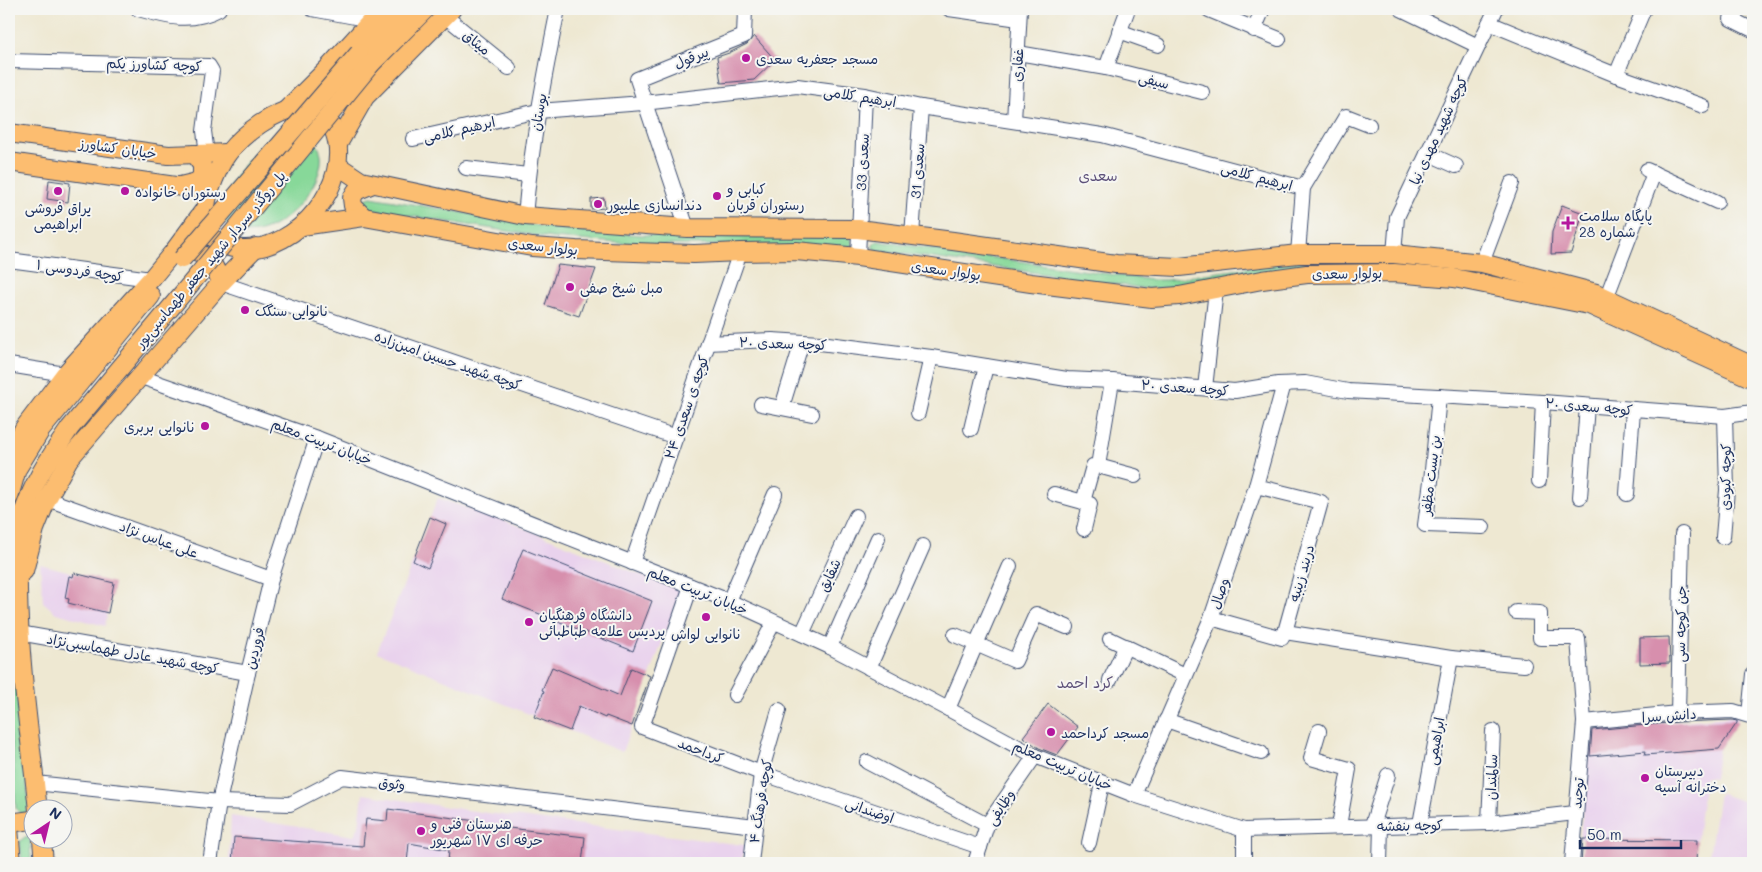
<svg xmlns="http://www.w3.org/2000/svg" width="1762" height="872" viewBox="0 0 1762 872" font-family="Mali,'Playpen Sans Arabic',sans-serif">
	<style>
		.built { fill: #e9d2ed }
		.green { fill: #87d899; stroke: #51847c }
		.building { fill: #d78fad }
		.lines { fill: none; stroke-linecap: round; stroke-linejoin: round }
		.major-tunnel { stroke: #c4c3bb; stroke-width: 18; stroke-dasharray: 18 9; stroke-linecap: butt }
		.minor-casing { stroke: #3b4b6f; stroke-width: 16 }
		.major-casing { stroke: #3b4b6f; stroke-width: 20 }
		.minor { stroke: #fff; stroke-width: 14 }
		.major { stroke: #fcbd6f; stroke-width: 18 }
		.major-bridge-casing { stroke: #3b4b6f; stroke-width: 20; stroke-linecap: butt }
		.major-bridge { stroke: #fcbd6f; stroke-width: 18 }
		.poi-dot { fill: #b5179e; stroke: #f6f6f2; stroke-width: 2 }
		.labels { text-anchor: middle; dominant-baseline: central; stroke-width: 4; stroke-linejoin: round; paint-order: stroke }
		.street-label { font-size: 14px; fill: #1b2f5e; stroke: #f6f6f2 }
		.poi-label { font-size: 14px; fill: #1b2f5e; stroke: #f6f6f2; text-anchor: start }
		.neighbourhood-label { font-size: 15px; fill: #5d517a; stroke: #f6f6f2 }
	</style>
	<rect width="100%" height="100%" fill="#f6f6f2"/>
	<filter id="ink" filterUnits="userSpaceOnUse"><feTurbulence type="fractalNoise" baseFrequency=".02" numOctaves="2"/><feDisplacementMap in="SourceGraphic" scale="10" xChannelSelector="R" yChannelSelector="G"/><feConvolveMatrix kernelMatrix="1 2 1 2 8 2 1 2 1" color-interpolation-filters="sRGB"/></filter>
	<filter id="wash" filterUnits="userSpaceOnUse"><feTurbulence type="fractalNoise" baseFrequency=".0096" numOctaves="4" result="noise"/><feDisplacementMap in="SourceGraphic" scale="20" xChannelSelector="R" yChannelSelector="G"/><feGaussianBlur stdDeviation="1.12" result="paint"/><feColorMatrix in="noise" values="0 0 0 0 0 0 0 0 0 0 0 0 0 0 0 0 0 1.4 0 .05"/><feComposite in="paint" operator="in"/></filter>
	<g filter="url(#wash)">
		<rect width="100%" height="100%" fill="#eee8d2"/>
		<!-- built -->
		<g class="built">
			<polygon points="438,498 506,521 681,591 622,752 377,652"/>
			<polygon points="40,564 114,583 105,626 56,613 43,602"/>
			<polygon points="1738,716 1737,723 1719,749 1714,778 1705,777 1697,840 1580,839 1591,729"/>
			<polygon points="1719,793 1753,805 1753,863 1708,863"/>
			<polygon points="363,794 487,813 744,845 742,863 229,863 231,816 354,836 359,826"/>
		</g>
		<!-- green -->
		<g class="green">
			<path d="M291,135c80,1 -19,136 -67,87 1,-9 0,-19 3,-28 5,-17 29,-46 45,-54 6,-3 13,-4 19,-5z"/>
			<polygon points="371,197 552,228 642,235 849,237 852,240 853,246 843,248 729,245 646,245 552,238 372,210 364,205 365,199"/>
			<polygon points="877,241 1151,280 1167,280 1285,262 1382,260 1382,265 1149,289 877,250 873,248 873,245"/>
			<polygon points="9,623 29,805 26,812 21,814 16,809 13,760 9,721"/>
			<polygon points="25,837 29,838 30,840 31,863 22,863 20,841"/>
		</g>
		<g id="blocks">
			<!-- building -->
			<g class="building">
				<polygon points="754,36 775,60 754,80 721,83 717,57 729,53 747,44"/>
				<polygon points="49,180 70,183 68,202 47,199"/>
				<polygon points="604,198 605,208 591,209 591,199"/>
				<polygon points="1562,205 1583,213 1571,253 1551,254 1552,232"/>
				<polygon points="558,265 596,269 579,316 545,305"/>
				<polygon points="430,517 446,524 428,568 413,561"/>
				<polygon points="523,549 652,601 633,651 502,599"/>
				<polygon points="74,573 114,583 108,613 68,603 69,599 65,598 69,576 73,577"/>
				<polygon points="1669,637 1670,663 1640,664 1640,638"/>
				<polygon points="552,667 620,696 631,668 650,676 632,726 606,716 605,718 579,706 570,731 534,717 544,691 542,690"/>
				<polygon points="1048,704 1078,727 1057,755 1039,748 1023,737"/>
				<polygon points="1732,720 1737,721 1737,723 1719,749 1645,755 1646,751 1590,756 1592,730 1679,722"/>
				<polygon points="388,809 476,821 475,824 585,837 582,863 536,863 514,860 514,863 448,863 449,850 409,843 407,863 232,863 234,837 363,846 366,819 387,821"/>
				<polygon points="1583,839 1697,840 1696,863 1581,863"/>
			</g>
		</g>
	</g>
	<g filter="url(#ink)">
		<use href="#blocks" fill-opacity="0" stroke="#3b4b6f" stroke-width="1"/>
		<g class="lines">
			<!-- major-tunnel -->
			<polyline class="major-tunnel" points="92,347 141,377"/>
			<defs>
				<g id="minor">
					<path d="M138,9c29,8 53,15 81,0"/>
					<polyline points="312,9 371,20"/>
					<polyline points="949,9 1019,19"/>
					<polyline points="1401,9 1478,46"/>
					<polyline points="1734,9 1731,19 1753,30"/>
					<polyline points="1209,10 1279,39"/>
					<polyline points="445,16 509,68"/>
					<polyline points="1489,23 1616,75 1703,106"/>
					<polyline points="1254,30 1263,9"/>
					<polyline points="1119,31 1158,45"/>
					<polyline points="1018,53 1106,68 1202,92"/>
					<polyline points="9,61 209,66 212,71 204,131 207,154"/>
					<polyline points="1106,68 1128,9"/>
					<polyline points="1616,75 1644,9"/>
					<polyline points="1014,121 1020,9"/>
					<polyline points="413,139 538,111 643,103 797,86 865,95 921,107 1102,135 1303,188"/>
					<polyline points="1427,153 1456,166"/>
					<polyline points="466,168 528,175"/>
					<polyline points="1647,170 1717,202"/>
					<path d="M525,216c6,-70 19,-138 33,-207"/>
					<polyline points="687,228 637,79 744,36 745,9"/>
					<polyline points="912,236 921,107"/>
					<polyline points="1298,254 1303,188 1346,116 1369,125"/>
					<polyline points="1394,254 1397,217 1496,9"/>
					<polyline points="858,257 865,95"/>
					<polyline points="9,260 151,279"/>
					<polyline points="1482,263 1512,183"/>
					<polyline points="221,283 676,437"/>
					<polyline points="1610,288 1654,173"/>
					<polyline points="708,343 772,340 820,343 931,357 1067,379 1112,381 1235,391 1278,384 1305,383 1348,391 1543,402 1725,416 1753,412"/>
					<polyline points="9,365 65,374"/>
					<polyline points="141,377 317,438 729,601 830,647 948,709 1035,756 1134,795 1244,830 1489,823 1575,813"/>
					<polyline points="1205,388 1216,290"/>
					<polyline points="1439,396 1431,481 1425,525 1483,527"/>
					<polyline points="761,404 812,414"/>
					<polyline points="782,407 802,342"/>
					<polyline points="918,413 931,357"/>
					<polyline points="971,429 986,366"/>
					<polyline points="1098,466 1135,476"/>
					<polyline points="1539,481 1543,402"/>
					<polyline points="1054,494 1083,502"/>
					<polyline points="1627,494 1633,410"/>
					<polyline points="1580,497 1587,406"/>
					<polyline points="47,499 271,579"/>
					<polyline points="1084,529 1090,504 1083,502 1093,466 1098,466 1112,381"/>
					<polyline points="1723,537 1727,490 1725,416"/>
					<polyline points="632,563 740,252"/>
					<polyline points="691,586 642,727 761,773 980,847"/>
					<polyline points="729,601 775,494"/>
					<polyline points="1516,612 1540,613 1540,638 1578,638 1584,722 1572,863"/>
					<polyline points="1211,618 1282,638 1285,632 1321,502 1256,486"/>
					<polyline points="1285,632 1451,658 1420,824"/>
					<polyline points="19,633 248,673"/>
					<polyline points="802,634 856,516"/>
					<polyline points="955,635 1015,661 1036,614 1067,627"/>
					<polyline points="1110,639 1185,675"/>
					<polyline points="830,647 878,538"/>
					<polyline points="1451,658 1524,665"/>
					<polyline points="869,668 923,546"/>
					<polyline points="1110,680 1126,646"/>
					<polyline points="735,695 774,622"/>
					<polyline points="948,709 1010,566"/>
					<polyline points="1678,713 1682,534"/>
					<polyline points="1749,715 1753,674"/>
					<polyline points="1166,720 1261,753"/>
					<polyline points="1584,722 1678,713 1733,711 1753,717"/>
					<polyline points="1319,731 1311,758 1349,769 1339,826"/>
					<polyline points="867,762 987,825"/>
					<polyline points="35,783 219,802 290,804 342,777 755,826"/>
					<polyline points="1134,795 1211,618 1256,486 1284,384"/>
					<polyline points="1489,823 1493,731"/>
					<polyline points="1372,825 1388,775"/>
					<polyline points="1244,830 1244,863"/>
					<polyline points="1089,843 1102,784"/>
					<polyline points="210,863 219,802 248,673 271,579 317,438"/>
					<polyline points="751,863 761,773 779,710"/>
					<polyline points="975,863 987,825 1035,756"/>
					<polyline points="1380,863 1381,825"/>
				</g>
				<g id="major">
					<polyline points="359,53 403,9"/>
					<polyline points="371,64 426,9"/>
					<path d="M300,106c17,1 28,8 34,25 20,52 -37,120 -91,118 -14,0 -31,-7 -37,-21 -7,-18 11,-60 22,-75 18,-22 44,-40 72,-47z"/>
					<polyline points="286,110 328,68 382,9"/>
					<polyline points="9,133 168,155 228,153"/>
					<polyline points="338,144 365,97 452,9"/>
					<polyline points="9,162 210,191"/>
					<polyline points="337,165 361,181 525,216 687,228 858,229 953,241 1116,264 1179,267 1298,254 1394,254 1482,263 1596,293 1744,362"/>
					<polyline points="180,186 197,182 202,176 202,165 194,154"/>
					<polyline points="364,217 353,206 352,198 356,191 373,184"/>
					<polyline points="302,226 364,217 532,247 576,250 694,254 740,252 796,251 858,257 1031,283 1152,298 1179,296 1262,280 1307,274 1394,273 1454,278 1589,305 1753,379"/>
					<path d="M176,251c27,-2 37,7 45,32"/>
					<polyline points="9,457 24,428 65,374 151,279 174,251 207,206"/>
					<polyline points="9,497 17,469 41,430 151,296"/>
					<polyline points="24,571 35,529 47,499 69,459 221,283 256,247"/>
					<path d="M38,810c-8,-73 -19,-147 -20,-220 0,-21 -3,-44 2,-64 8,-37 29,-68 50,-98l128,-153"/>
					<polyline points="9,823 32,820"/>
					<polyline points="9,828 12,863"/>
					<polyline points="42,840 44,863"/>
				</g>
			</defs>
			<!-- minor casing -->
			<use href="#minor" class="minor-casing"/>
			<!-- major casing -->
			<use href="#major" class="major-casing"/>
			<!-- minor -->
			<use href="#minor" class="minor"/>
			<!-- major -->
			<use href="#major" class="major"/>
			<defs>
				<g id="major-bridge">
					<polyline points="182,259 359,53"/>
					<polyline points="198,275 371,64"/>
				</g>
			</defs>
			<!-- major-bridge casing -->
			<use href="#major-bridge" class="major-bridge-casing"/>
			<!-- major-bridge -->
			<use href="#major-bridge" class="major-bridge"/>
		</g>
	</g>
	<!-- markers -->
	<g class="poi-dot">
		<circle cx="746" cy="58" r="5"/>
		<circle cx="58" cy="191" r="5"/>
		<circle cx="125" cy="191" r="5"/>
		<circle cx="717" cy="196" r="5"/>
		<circle cx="598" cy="204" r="5"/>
		<path d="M1565.5 215.5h5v5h5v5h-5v5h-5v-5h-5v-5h5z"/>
		<circle cx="570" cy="287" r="5"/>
		<circle cx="245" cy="310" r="5"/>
		<circle cx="205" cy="426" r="5"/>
		<circle cx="706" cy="617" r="5"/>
		<circle cx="529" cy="622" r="5"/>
		<circle cx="1051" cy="732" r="5"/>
		<circle cx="1645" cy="778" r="5"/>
		<circle cx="421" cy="831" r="5"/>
	</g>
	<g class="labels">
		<!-- street labels -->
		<g class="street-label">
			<text transform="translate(477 42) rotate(39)">میثاق</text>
			<text transform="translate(691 57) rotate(-22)">پیرقول</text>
			<text transform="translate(154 64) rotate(2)">کوچه کشاورز یکم</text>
			<text transform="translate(1017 65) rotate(-87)">غفاری</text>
			<text transform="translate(1154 80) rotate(14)">سیفی</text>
			<text transform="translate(860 96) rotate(9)">ابرهیم کلامی</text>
			<text transform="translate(538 112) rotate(-80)">بوستان</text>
			<text transform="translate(459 129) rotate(-13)">ابرهیم کلامی</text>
			<text transform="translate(1438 130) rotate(-65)">کوچه شهید مهدی نیا</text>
			<text transform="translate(118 148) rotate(8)">خیابان کشاورز</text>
			<text transform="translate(862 162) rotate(-87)">سعدی 33</text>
			<text transform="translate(917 171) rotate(-86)">سعدی 31</text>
			<text transform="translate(1257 176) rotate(15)">ابرهیم کلامی</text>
			<text transform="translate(543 246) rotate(6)">بولوار سعدی</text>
			<text transform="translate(210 259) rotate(-50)">پل روگذر سردار شهید جعفر طهماسبی‌پور</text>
			<text transform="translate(80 270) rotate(8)">کوچه فردوسی ۱</text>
			<text transform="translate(946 270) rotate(8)">بولوار سعدی</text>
			<text transform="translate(1347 273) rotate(-1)">بولوار سعدی</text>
			<text transform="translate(783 343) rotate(2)">کوچه سعدی ۲۰</text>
			<text transform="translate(448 360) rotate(19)">کوچه شهید حسین امین‌زاده</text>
			<text transform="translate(1185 387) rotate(4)">کوچه سعدی ۲۰</text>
			<text transform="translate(1589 406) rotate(5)">کوچه سعدی ۲۰</text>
			<text transform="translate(686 407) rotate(-71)">کوچه ی سعدی ۲۴</text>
			<text transform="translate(322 441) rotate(21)">خیابان تربیت معلم</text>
			<text transform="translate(1430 475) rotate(-83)">بن بست مظفر</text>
			<text transform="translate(1725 477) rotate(-89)">کوچه کبودی</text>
			<text transform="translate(159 539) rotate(20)">علی عباس نژاد</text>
			<text transform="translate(1301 573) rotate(-74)">دربند زینبه</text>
			<text transform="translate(829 575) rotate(-66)">شقایق</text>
			<text transform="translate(698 590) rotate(22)">خیابان تربیت معلم</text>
			<text transform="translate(1219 593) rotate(-71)">وصال</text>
			<text transform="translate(1680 624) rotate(-89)">جن کوچه سی</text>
			<text transform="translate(254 648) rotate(-76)">فروردین</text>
			<text transform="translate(133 653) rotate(10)">کوچه شهید عادل طهماسبی‌نژاد</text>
			<text transform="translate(1669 715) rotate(-4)">دانش سرا</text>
			<text transform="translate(1435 741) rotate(-80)">ابراهیمی</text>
			<text transform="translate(701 750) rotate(21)">کرداحمد</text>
			<text transform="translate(1063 765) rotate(23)">خیابان تربیت معلم</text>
			<text transform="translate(1491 777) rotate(-88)">سالمندان</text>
			<text transform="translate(392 783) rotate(7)">وثوق</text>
			<text transform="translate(1577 793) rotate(-85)">توحید</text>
			<text transform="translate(760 801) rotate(-81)">کوچه فرهنگ ۴</text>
			<text transform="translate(1000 807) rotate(-57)">وظایفی</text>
			<text transform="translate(870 810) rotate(19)">اوضندانی</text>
			<text transform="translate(1410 825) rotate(-1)">کوچه بنفشه</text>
		</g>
		<!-- poi labels -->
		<g class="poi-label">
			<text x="756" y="58">مسجد جعفریه سعدی</text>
			<text x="727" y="188">کبابی و<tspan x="727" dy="16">رستوران قربان</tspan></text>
			<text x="135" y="191">رستوران خانواده</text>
			<text x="608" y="204">دندانسازی علیپور</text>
			<text x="58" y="207" text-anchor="middle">یراق فروشی<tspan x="58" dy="16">ابراهیمی</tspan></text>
			<text x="1579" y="215">پایگاه سلامت<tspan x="1579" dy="16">شماره 28</tspan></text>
			<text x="580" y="287">مبل شیخ صفی</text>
			<text x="255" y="310">نانوایی سنگک</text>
			<text x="195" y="426" text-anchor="end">نانوایی بربری</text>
			<text x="539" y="614">دانشگاه فرهنگیان<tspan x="539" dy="16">پردیس علامه طباطبائی</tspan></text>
			<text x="706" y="633" text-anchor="middle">نانوایی لواش</text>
			<text x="1061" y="732">مسجد کرداحمد</text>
			<text x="1655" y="770">دبیرستان<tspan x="1655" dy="16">دخترانه آسیه</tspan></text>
			<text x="431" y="823">هنرستان فنی و<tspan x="431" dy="16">حرفه ای ۱۷ شهریور</tspan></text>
		</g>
		<!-- neighbourhood labels -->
		<g class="neighbourhood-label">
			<text x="1098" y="175">سعدی</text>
			<text x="1085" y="682">کرد احمد</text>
		</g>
	</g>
	<!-- margin -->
	<rect width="1762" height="872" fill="none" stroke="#f6f6f2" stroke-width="30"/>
	<!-- north arrow -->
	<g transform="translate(48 824) rotate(35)"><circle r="24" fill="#f6f6f2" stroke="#9ea6b7"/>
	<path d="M0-4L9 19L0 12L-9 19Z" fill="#b5179e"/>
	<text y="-8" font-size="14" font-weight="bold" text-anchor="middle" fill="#1b2f5e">N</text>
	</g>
	<!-- scale -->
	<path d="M1580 840v8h101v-8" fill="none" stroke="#1b2f5e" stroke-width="2.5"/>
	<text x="1587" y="840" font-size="15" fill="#1b2f5e" stroke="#f6f6f2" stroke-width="4" paint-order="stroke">50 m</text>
</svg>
